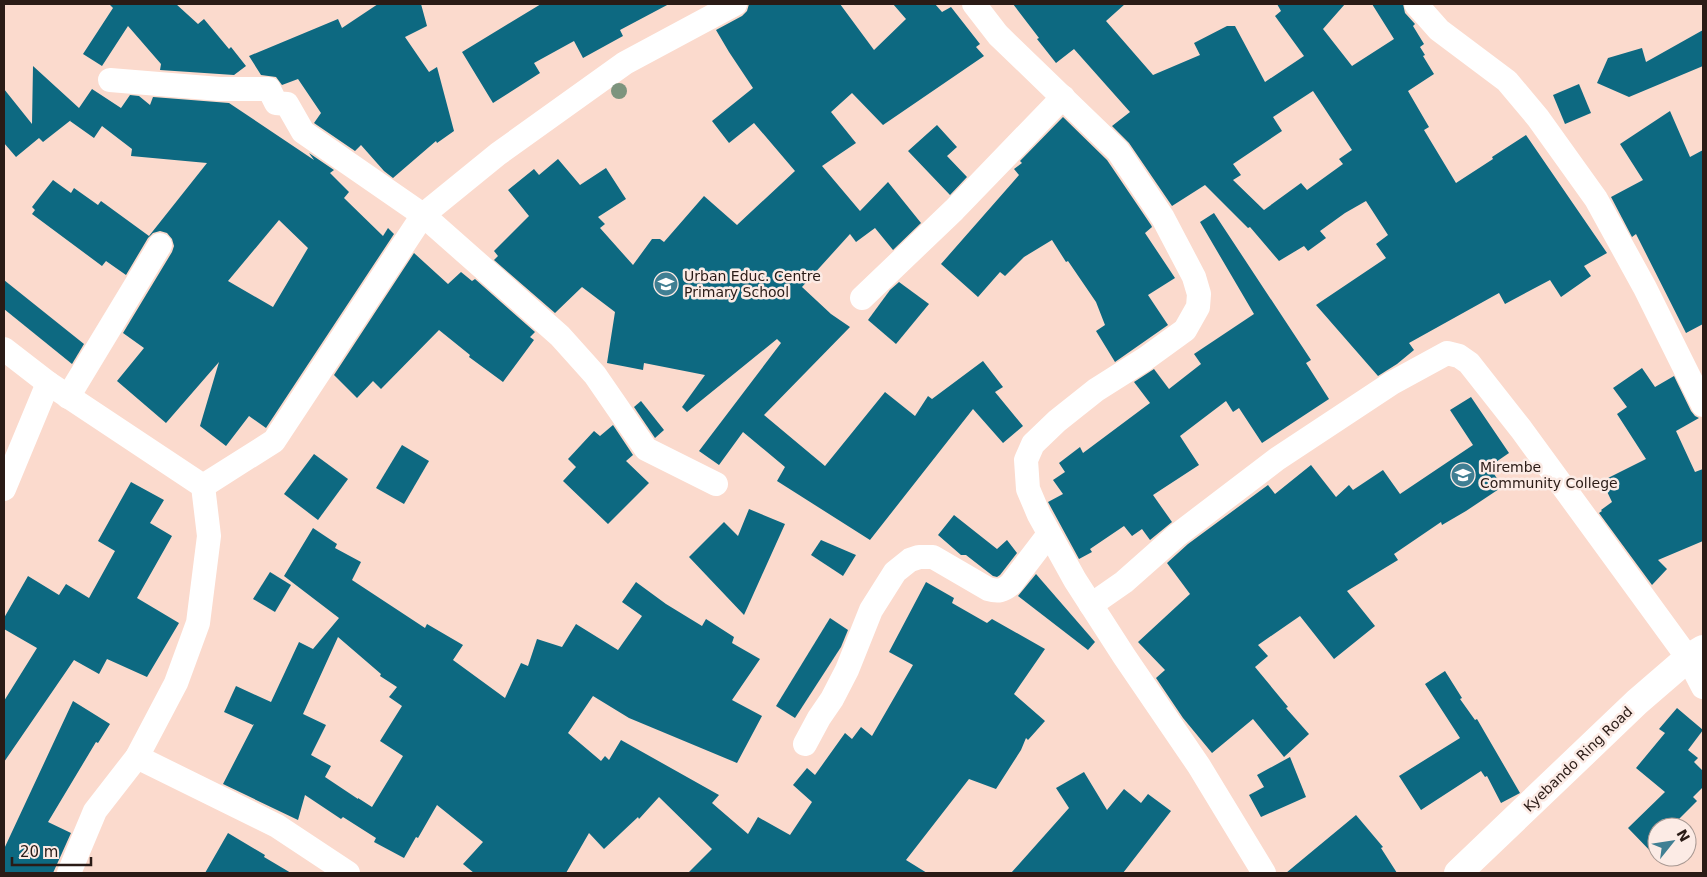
<svg xmlns="http://www.w3.org/2000/svg" width="1707" height="877" viewBox="0 0 1707 877" font-family="'DejaVu Sans',sans-serif">
	<style>
		.building { fill: #0d6981; fill-rule: evenodd }
		.lines { fill: none; stroke-linecap: round; stroke-linejoin: round }
		.minor { stroke: #fff; stroke-width: 24 }
		.tertiary { stroke: #fff; stroke-width: 28 }
		.tree { fill: #7d947e }
		.labels { text-anchor: middle; dominant-baseline: central; stroke-width: 5; stroke-linejoin: round; paint-order: stroke }
		.poi-label { font-size: 14px; fill: #2a1b16; stroke: #fcebe5; text-anchor: start }
		.street-label { font-size: 14px; fill: #2a1b16; stroke: #fcebe5 }
	</style>
	<rect width="100%" height="100%" fill="#fbdacd"/>
	<!-- building -->
	<g class="building">
		<polygon points="109,4 176,4 198,24 204,19 229,49 231,47 246,66 234,75 160,70 161,64 128,26 102,66 83,54 113,8"/>
		<polygon points="378,4 421,4 427,26 405,37 429,72 437,67 454,131 437,143 436,141 393,178 384,171 361,145 355,151 314,123 321,113 298,79 282,85 276,77 261,75 249,56 338,19 342,28"/>
		<polygon points="541,4 669,4 620,30 623,36 583,58 574,41 534,63 540,73 493,103 462,52"/>
		<polygon points="749,4 840,4 874,50 906,19 893,4 935,4 942,12 951,7 980,44 976,47 984,56 883,125 852,93 831,112 856,143 822,166 860,211 888,182 921,223 893,250 875,228 856,242 850,234 802,287 831,314 850,327 764,415 825,466 885,392 915,416 928,396 932,399 983,361 1003,387 995,392 1023,426 1003,443 973,409 870,540 777,481 785,467 743,432 719,465 699,451 781,343 777,339 687,412 682,407 705,375 644,363 643,370 607,363 615,312 582,287 555,313 494,260 498,256 494,251 529,216 508,190 534,169 539,175 558,159 580,185 606,168 626,199 598,217 605,224 600,228 633,265 652,239 660,239 664,242 704,196 737,225 795,171 754,123 729,143 712,121 753,88 729,52 716,30 742,16 747,11"/>
		<path d="M1013,4h112l-19,17 47,54 47,-20 -6,-12 33,-17h8l30,56 39,-26 -29,-40 6,-5 -4,-7h68l-22,25 29,37 42,-27 -22,-35h31l2,9 10,11 -2,2 11,18 -4,3 5,8 -2,1 11,18 -26,17 21,36 -5,3 32,53 37,-24 -1,-2 34,-22 81,118 -23,13 7,10 -30,21 -11,-17 -45,24 -6,-11 -90,50 5,7 -17,14 -19,12 -62,-71 70,-47 -10,-14 12,-9 -22,-34 -21,12 -25,18 6,7 -18,13 -4,-5 -25,15 -29,-34 -2,1 -43,-43 -33,21 -43,-63 -17,-17 18,-14 -56,-63 -18,14 -19,-24 2,-1zM1313,91l39,59 -13,9 4,5 -36,26 -6,-7 -37,27 -31,-30 8,-5 -8,-11 49,-33 -9,-14z"/>
		<polygon points="1703,30 1703,66 1629,97 1597,83 1608,58 1642,48 1646,62"/>
		<path d="M33,66l46,42 13,-19 29,19 9,-13 9,1 11,9 3,-8 76,6 85,57 -5,-7 25,17 -4,3 19,19 -5,6 39,38 5,-8 6,6 -128,194 -17,-12 -23,30 -26,-20 19,-64 -53,61 -49,-42 27,-33 -21,-15 49,-81 2,-6 -2,-7 -5,-6 -7,-2 -7,2 -5,5 -22,37 -20,-14 -4,5 -70,-52 3,-4 -3,-3 21,-27 18,13 3,-5 24,17 3,-4 48,35 58,-73 -76,-7 1,-7 -30,-23 -8,12 -24,-17 1,-1 -28,22 -4,-4 -23,19 -12,-14v-54l28,35zM279,220l29,28 -35,59 -45,-26z"/>
		<polygon points="1579,84 1591,113 1565,124 1553,95"/>
		<polygon points="1670,111 1690,157 1703,150 1703,324 1686,333 1636,234 1632,237 1611,197 1643,180 1620,144"/>
		<polygon points="1063,117 1107,160 1151,225 1152,227 1145,233 1175,278 1148,295 1168,325 1115,362 1096,331 1105,325 1096,302 1068,261 1066,262 1052,240 1024,257 1005,276 1000,272 978,297 941,264 1019,175 1014,169 1022,163 1020,161"/>
		<polygon points="937,125 957,147 947,156 967,177 950,195 908,151"/>
		<polygon points="1214,213 1311,360 1306,363 1329,399 1262,443 1239,408 1233,412 1226,401 1180,436 1199,465 1153,495 1172,522 1150,540 1142,529 1132,536 1124,526 1090,549 1092,552 1079,559 1048,502 1063,494 1053,480 1065,472 1059,463 1080,447 1083,453 1150,403 1134,382 1154,369 1169,389 1201,364 1194,354 1254,314 1200,222"/>
		<polygon points="414,253 448,284 461,272 472,281 475,279 535,332 530,337 534,340 503,382 469,357 470,355 439,330 381,389 373,381 357,398 334,375"/>
		<polygon points="4,280 84,344 72,364 4,309"/>
		<polygon points="899,282 929,304 896,344 868,320 890,290"/>
		<polygon points="1642,368 1655,387 1674,376 1691,411 1695,416 1699,418 1676,431 1695,472 1703,469 1703,541 1658,560 1667,569 1652,585 1599,513 1602,511 1601,510 1612,502 1602,481 1646,459 1617,414 1627,407 1613,388"/>
		<polygon points="1471,397 1509,453 1493,464 1497,469 1493,472 1502,487 1466,511 1442,525 1441,522 1394,554 1398,560 1347,591 1375,626 1334,659 1300,616 1258,645 1268,656 1255,667 1288,707 1286,708 1309,734 1284,757 1253,719 1212,753 1183,718 1156,678 1165,670 1138,642 1190,594 1167,563 1188,544 1268,485 1275,494 1311,465 1336,497 1349,485 1353,490 1383,470 1400,494 1473,445 1450,410"/>
		<polygon points="641,401 664,430 655,438 634,407"/>
		<polygon points="613,425 633,455 626,461 649,483 608,524 563,481 576,467 568,459 594,431 600,436"/>
		<polygon points="402,445 429,461 404,504 376,488"/>
		<polygon points="314,454 348,479 318,520 284,494"/>
		<polygon points="131,482 164,500 150,523 172,536 137,598 179,623 147,677 107,659 99,674 74,660 4,762 4,701 37,648 4,629 4,618 28,576 59,595 66,584 89,598 115,551 98,541"/>
		<polygon points="749,509 785,524 744,615 689,557 724,522 738,536"/>
		<polygon points="954,515 997,549 1007,540 1017,553 1000,575 997,577 993,576 966,555 961,555 938,535"/>
		<path d="M313,528l24,16 -2,4 26,14 -9,18 73,48 2,-4 36,21 -10,15 52,38 16,-35 7,3 9,-27 25,8 14,-23 42,26 24,-34 -20,-14 14,-20 30,22 36,22 4,-7 28,18 -2,6 28,16 -28,41 30,16 -25,47 -108,-45 -36,-22 -25,37 33,28 4,-5 4,4 12,-20 98,55 -7,8 36,31 10,-17 32,18 22,-33 -19,-17 14,-17 8,7 30,-42 7,6 9,-12 11,9 41,-71 -24,-13 37,-70 28,16 -2,5 35,20 5,-4 53,30 -31,45 31,27 -17,19 -2,-2 -5,12 -25,39 -27,-10 -63,81 21,13h-239l24,-24 -53,-52 -20,22 -1,-2 -34,32 -15,-16 -23,40h-92l-11,-9 20,-22 -46,-37 -19,33 -2,-1 -12,21 -30,-16 2,-4 -33,-21 -2,2 -36,-24 -7,25 -75,-36 31,-60 -1,1 -29,-13 12,-26 35,16 28,-60 14,7 26,-31 -55,-42zM338,637l43,37 -1,2 17,11 -8,10 13,9 -22,35 23,15 -31,51 -14,-9v1l-33,-22 6,-11 -20,-11 15,-30 -23,-11z"/>
		<polygon points="821,540 856,555 843,576 811,555"/>
		<polygon points="270,572 291,585 275,612 253,599"/>
		<polygon points="1036,574 1095,642 1088,650 1018,596"/>
		<polygon points="830,618 848,630 841,647 795,718 776,706"/>
		<polygon points="1445,671 1462,698 1460,699 1475,720 1477,719 1520,793 1501,803 1487,776 1485,777 1481,771 1421,810 1399,776 1460,738 1425,684"/>
		<polygon points="73,701 110,724 98,743 96,742 48,822 71,833 53,873 4,873 4,849"/>
		<polygon points="1677,708 1703,730 1688,750 1698,758 1694,762 1703,771 1703,787 1693,797 1697,801 1671,827 1657,827 1657,858 1628,828 1665,792 1636,768 1665,733 1659,729"/>
		<polygon points="1290,757 1306,797 1261,817 1249,795 1264,787 1257,775"/>
		<polygon points="1084,772 1107,810 1124,789 1141,803 1148,794 1171,811 1123,873 1011,873 1069,808 1056,788"/>
		<polygon points="1356,815 1383,847 1381,848 1397,873 1286,873"/>
		<polygon points="228,833 265,855 264,857 291,873 205,873"/>
	</g>
	<g class="lines">
		<!-- minor -->
		<g class="minor">
			<polyline points="974,4 998,35 1118,151 1163,218 1194,277 1199,294 1198,307 1185,330 1145,359 1096,390 1057,421 1033,444 1026,460 1028,489 1039,515 1075,580 1124,656 1199,766 1264,873"/>
			<polyline points="1416,4 1439,30 1507,81 1538,118 1596,199 1645,288 1703,405"/>
			<polyline points="110,80 220,89 269,89 276,103 287,104 303,132 423,215 560,336 595,375 646,449 716,484"/>
			<polyline points="862,298 954,210 1063,97"/>
			<polyline points="4,349 48,383 203,486 209,536 198,623 176,683 137,757 95,811 69,873"/>
			<polyline points="68,397 160,245"/>
			<polyline points="203,486 274,441 423,215 498,154 625,63 735,4"/>
			<polyline points="4,489 48,383"/>
			<polyline points="1091,605 1124,582 1176,536 1277,459 1392,383 1447,353 1459,356 1469,363 1521,429 1688,658 1703,687"/>
			<path d="M805,744l14,-26 13,-19 15,-29 24,-60 24,-38 15,-12 9,-3h14l55,32c10,3 15,2 23,-5l38,-50"/>
			<polyline points="137,757 277,826 348,873"/>
		</g>
		<!-- tertiary -->
		<polyline class="tertiary" points="1458,873 1637,702 1688,658 1703,649"/>
	</g>
	<!-- trees -->
	<circle class="tree" cx="619" cy="91" r="8"/>
	<!-- icons -->
	<defs>
		<symbol id="school-disc" viewBox="-11 -11 22 22"><circle r="9.5" fill="#407f93" stroke="#fcebe5"/><path d="M0-5L7-2L0 1L-7-2ZM-4 1L0 2.5L4 1V4Q0 6-4 4Z" fill="#fff"/></symbol>
	</defs>
	<g fill-rule="evenodd">
		<use href="#school-disc" x="652" y="270" width="28" height="28"/>
		<use href="#school-disc" x="1449" y="461" width="28" height="28"/>
	</g>
	<g class="labels">
		<!-- poi labels -->
		<g class="poi-label">
			<text x="684" y="276">Urban Educ. Centre<tspan x="684" dy="16">Primary School</tspan></text>
			<text x="1480" y="467">Mirembe<tspan x="1480" dy="16">Community College</tspan></text>
		</g>
		<!-- street labels -->
		<g class="street-label">
			<text transform="translate(1578 759) rotate(-44)">Kyebando Ring Road</text>
		</g>
	</g>
	<!-- border -->
	<rect width="1707" height="877" fill="none" stroke="#2a1b16" stroke-width="10"/>
	<!-- north arrow -->
	<g transform="translate(1672 842) rotate(60)"><circle r="24" fill="#fcebe5" stroke="#a89892"/>
	<path d="M0-4L9 19L0 12L-9 19Z" fill="#407f93"/>
	<text y="-8" font-size="14" font-weight="bold" text-anchor="middle" fill="#2a1b16">N</text>
	</g>
	<!-- scale -->
	<path d="M12 857v8h79v-8" fill="none" stroke="#2a1b16" stroke-width="2.5"/>
	<text x="20" y="857" font-size="15" fill="#2a1b16" stroke="#fcebe5" stroke-width="4" paint-order="stroke">20 m</text>
</svg>
